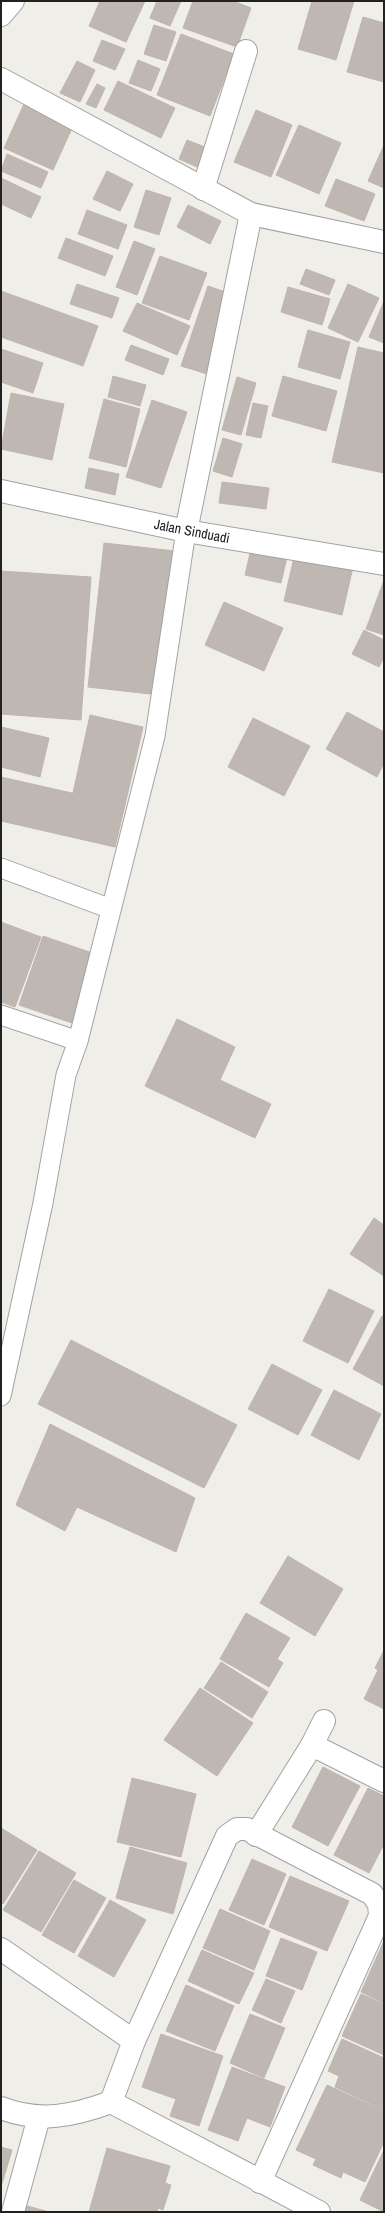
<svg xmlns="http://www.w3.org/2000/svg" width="385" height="2213" viewBox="0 0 385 2213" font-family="'Archivo Narrow',sans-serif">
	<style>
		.building { fill: #beb7b2; stroke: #c1b5ad }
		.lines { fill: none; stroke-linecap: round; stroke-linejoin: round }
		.service-casing { stroke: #a2a2a2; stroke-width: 21 }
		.minor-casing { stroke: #a2a2a2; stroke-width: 24 }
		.tertiary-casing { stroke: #a2a2a2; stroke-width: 24 }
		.service { stroke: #fff; stroke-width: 19 }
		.minor { stroke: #fff; stroke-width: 22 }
		.tertiary { stroke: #fff; stroke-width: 22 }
		.labels { text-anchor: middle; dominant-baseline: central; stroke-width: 3; stroke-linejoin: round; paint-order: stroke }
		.street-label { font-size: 14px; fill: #212121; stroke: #fff }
	</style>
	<rect width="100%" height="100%" fill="#f0eee9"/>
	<!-- building -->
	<g class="building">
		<polygon points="100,1 145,1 126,42 89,26"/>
		<polygon points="157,1 181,1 170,26 150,18"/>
		<polygon points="193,1 233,1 251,8 237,47 183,28"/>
		<polygon points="312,1 354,1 336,60 298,49"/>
		<polygon points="363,17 384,23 384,82 347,72"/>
		<polygon points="154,25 176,32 166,61 144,54"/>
		<polygon points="181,34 234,54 210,116 157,95"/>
		<polygon points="102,40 125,49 115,70 93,61"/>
		<polygon points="138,60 160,69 151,91 129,83"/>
		<polygon points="77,61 95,70 80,102 60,93"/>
		<polygon points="118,81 175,108 161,138 104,110"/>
		<polygon points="97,84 105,88 96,108 86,104"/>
		<polygon points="24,104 73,126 53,170 4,148"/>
		<polygon points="256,110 292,125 271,177 234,162"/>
		<polygon points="299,125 341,143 319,194 276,175"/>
		<polygon points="187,140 205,147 197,167 179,159"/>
		<polygon points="384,145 384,188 368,181"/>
		<polygon points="7,154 48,172 41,188 1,171"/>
		<polygon points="107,171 133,184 120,211 93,199"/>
		<polygon points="1,178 41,197 31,218 1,204"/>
		<polygon points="336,179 375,194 364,221 325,206"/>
		<polygon points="146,190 171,198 159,235 134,227"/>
		<polygon points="188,205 221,221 210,244 177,227"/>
		<polygon points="87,210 127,225 118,249 78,234"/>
		<polygon points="66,238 113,256 105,276 58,258"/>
		<polygon points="134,241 155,249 137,295 116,287"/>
		<polygon points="160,256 207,273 189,320 142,303"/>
		<polygon points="306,269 335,280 329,295 300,284"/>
		<polygon points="77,284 119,298 112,318 70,304"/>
		<polygon points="348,284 379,298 358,342 328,328"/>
		<polygon points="208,286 234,295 207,374 181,366"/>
		<polygon points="288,287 330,299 322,325 281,312"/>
		<polygon points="1,291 98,326 83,366 1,337"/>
		<polygon points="384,301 384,343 369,337"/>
		<polygon points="137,303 190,326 177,355 123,331"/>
		<polygon points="308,330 350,342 340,379 298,367"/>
		<polygon points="131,345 169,359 163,375 125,360"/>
		<polygon points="358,347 384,353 384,473 332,462"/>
		<polygon points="1,349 43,363 33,393 1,382"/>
		<polygon points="113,376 146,385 140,406 108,397"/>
		<polygon points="283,376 337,391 326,431 272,416"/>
		<polygon points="237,377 256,383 241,435 222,430"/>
		<polygon points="11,393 64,404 52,460 1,449"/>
		<polygon points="104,399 140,409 126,467 89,458"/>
		<polygon points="152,400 187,412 161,488 126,477"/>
		<polygon points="253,403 268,406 261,438 246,435"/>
		<polygon points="223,438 242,444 232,477 213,471"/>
		<polygon points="89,468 119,474 115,495 85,488"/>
		<polygon points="222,482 269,488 266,509 219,503"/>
		<polygon points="104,543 175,551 159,695 88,687"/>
		<polygon points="251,549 287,557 281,583 245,575"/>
		<polygon points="295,553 353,567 342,615 284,601"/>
		<polygon points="1,571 91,577 81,720 1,714"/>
		<polygon points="384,580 384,635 366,629"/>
		<polygon points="224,602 283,628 264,671 205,645"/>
		<polygon points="364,630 384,640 384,657 379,667 352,654"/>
		<polygon points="347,712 384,732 384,763 377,777 326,749"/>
		<polygon points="90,715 143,727 125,805 73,793"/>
		<polygon points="253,718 310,746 284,796 228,767"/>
		<polygon points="1,727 49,738 40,777 1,767"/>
		<polygon points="1,777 125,805 115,847 1,821"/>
		<polygon points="1,922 41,937 15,1007 1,1002"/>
		<polygon points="43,936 98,955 75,1024 19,1005"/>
		<polygon points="177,1019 235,1047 220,1080 271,1104 255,1138 145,1086"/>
		<polygon points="374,1218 384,1225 384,1276 350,1254"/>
		<polygon points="329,1289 374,1311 348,1363 303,1341"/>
		<polygon points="382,1316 384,1317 384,1386 353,1369"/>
		<polygon points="71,1340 237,1425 204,1488 38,1404"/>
		<polygon points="272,1364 322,1390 298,1435 248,1409"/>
		<polygon points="334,1390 381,1414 359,1460 311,1435"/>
		<polygon points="50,1424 195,1498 176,1552 77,1507 65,1531 16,1505"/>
		<polygon points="288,1556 343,1589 315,1636 260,1603"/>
		<polygon points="246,1613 290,1638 277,1659 283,1663 269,1687 220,1659"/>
		<polygon points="384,1650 384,1709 364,1699 378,1670 375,1668"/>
		<polygon points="221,1662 268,1692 252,1718 204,1688"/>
		<polygon points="200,1688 253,1723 217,1776 164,1740"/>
		<polygon points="323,1767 360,1786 328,1846 292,1827"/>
		<polygon points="132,1778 196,1794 181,1857 117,1842"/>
		<polygon points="368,1788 384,1796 384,1844 369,1873 334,1855"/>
		<polygon points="1,1828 37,1850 3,1904 1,1902"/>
		<polygon points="130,1847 187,1863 173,1914 116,1898"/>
		<polygon points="39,1851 76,1873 41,1932 3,1910"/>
		<polygon points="252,1859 286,1874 264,1925 229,1910"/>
		<polygon points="290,1876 349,1901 327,1951 269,1927"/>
		<polygon points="74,1880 106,1898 74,1953 42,1935"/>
		<polygon points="110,1900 146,1920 114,1977 78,1956"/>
		<polygon points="220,1909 270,1931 254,1970 203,1948"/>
		<polygon points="281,1938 317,1952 302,1990 266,1976"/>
		<polygon points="383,1943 384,1943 384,2003 361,1992"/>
		<polygon points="202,1950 254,1973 239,2004 188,1981"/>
		<polygon points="266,1979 295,1991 281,2023 252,2010"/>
		<polygon points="186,1985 234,2006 215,2051 166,2031"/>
		<polygon points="361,1994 384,2004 384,2055 342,2036"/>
		<polygon points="250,2014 285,2028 264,2078 230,2063"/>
		<polygon points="161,2034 223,2056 199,2126 170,2116 176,2099 142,2087"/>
		<polygon points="342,2039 384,2058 384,2110 335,2087 339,2076 328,2071"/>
		<polygon points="232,2067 285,2087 270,2127 247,2118 238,2141 208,2130"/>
		<polygon points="327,2085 384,2111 384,2142 365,2182 343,2172 341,2178 313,2165 316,2159 296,2150"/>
		<polygon points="1,2147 12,2150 1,2187"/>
		<polygon points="107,2148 170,2166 165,2183 171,2185 163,2210 158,2208 157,2212 89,2212"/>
		<polygon points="384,2150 384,2212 360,2200"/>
		<polygon points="24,2205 49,2212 22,2212"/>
	</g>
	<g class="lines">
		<defs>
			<g id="service">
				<polyline points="1,868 111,909"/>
				<polyline points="1,1015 78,1041"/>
				<polyline points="1,1396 43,1203 66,1075 78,1041 155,736 186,531"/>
			</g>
			<g id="minor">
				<polyline points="1,15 13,1"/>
				<polyline points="1,79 251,214 384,242"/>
				<polyline points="203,189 246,51"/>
				<polyline points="186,531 251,214"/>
				<polyline points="312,1745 384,1781"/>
				<polyline points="256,1835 312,1745 324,1721"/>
				<polyline points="1,1949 134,2041"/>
				<path d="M1,2108c39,15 72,8 110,-6"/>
				<polyline points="260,2182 380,1916 379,1904 372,1894 247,1829 237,1829 227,1836 134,2041 111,2102 319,2212"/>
				<polyline points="13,2212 39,2117"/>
			</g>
			<polyline id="tertiary" points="1,491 186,531 384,564"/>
		</defs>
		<!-- service casing -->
		<use href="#service" class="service-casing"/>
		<!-- minor casing -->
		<use href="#minor" class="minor-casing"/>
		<!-- tertiary casing -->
		<use href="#tertiary" class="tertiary-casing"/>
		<!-- service -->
		<use href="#service" class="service"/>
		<!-- minor -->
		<use href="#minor" class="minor"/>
		<!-- tertiary -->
		<use href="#tertiary" class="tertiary"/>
	</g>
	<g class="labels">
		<!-- street labels -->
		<g class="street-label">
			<text transform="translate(192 531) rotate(11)">Jalan Sinduadi</text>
		</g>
	</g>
	<!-- border -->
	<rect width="385" height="2213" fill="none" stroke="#212121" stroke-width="4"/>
</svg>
